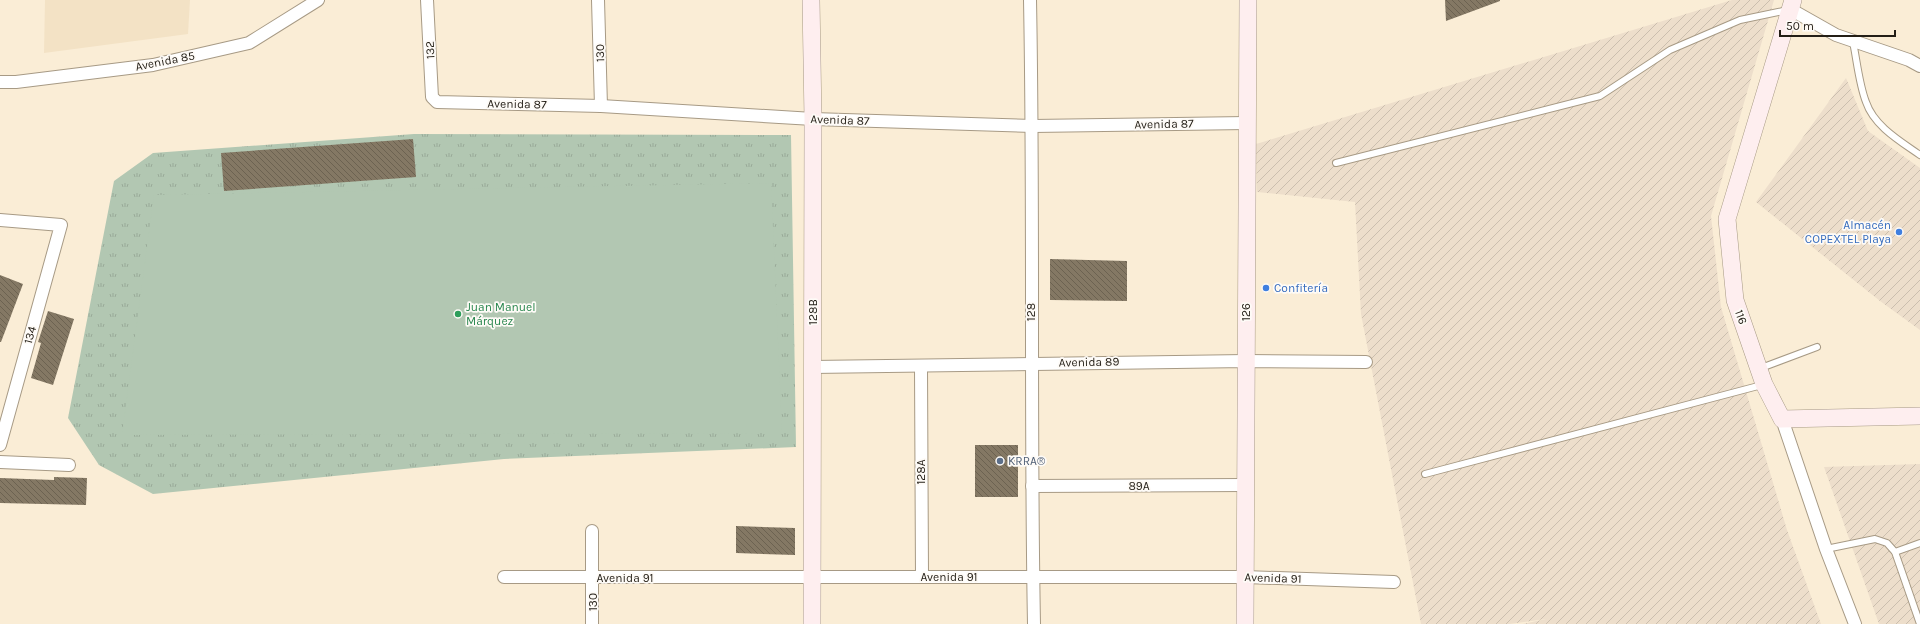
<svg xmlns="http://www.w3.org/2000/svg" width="1920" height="624" viewBox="0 0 1920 624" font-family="Karla,sans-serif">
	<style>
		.built { fill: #f3e2c5 }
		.industrial { fill: url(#industrial-furrows) }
		.grass { fill: url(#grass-tufts) }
		.park { fill: #b2c7b2 }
		.building { fill: url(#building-back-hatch) }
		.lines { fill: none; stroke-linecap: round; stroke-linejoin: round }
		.lane-casing { stroke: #a79a85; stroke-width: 8 }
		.street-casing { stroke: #a79a85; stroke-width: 14 }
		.secondary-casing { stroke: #a79a85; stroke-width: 18 }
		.lane { stroke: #fff; stroke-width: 6 }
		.street { stroke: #fff; stroke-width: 12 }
		.secondary { stroke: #feeeef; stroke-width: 17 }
		.shop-dot { fill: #3f7fe0; stroke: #fefbf7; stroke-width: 1.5 }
		.leisure-dot { fill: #2e9e5b; stroke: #fefbf7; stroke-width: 1.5 }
		.service-dot { fill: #5c6f8a; stroke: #fefbf7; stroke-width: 1.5 }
		.labels { text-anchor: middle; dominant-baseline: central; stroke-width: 3.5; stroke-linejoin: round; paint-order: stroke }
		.street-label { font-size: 12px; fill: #231e16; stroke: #fefbf7 }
		.shop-label { font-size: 12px; fill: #366cbe; stroke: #fefbf7; text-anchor: end }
		.leisure-label { font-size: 12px; fill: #27864d; stroke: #fefbf7; text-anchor: start }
		.service-label { font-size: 12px; fill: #4e5e75; stroke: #fefbf7; text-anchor: start }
	</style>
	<defs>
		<pattern id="industrial-furrows" width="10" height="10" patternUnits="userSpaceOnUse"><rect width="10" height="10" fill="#eddecb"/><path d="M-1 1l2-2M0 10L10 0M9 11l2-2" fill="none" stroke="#cbbeae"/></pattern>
		<pattern id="grass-tufts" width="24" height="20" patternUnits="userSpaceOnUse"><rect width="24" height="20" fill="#b2c7b2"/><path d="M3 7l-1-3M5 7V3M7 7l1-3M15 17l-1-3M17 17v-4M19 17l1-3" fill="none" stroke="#99aa98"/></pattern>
		<pattern id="building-back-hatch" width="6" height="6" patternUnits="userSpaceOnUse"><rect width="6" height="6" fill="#847864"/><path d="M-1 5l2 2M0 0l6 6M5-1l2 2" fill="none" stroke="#6c6251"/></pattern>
	</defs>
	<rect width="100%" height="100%" fill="#faedd6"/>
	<!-- built -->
	<polygon class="built" points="45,0 190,0 188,34 44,53"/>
	<!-- industrial -->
	<g class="industrial">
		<polygon points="1732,0 1774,0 1711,216 1721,307 1787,530 1821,624 1523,624 1546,619 1509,624 1421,624 1361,314 1355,202 1257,192 1256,144"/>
		<polygon points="1846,78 1868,131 1920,168 1920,330 1880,301 1756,202"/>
		<polygon points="1920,464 1920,624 1879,624 1824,467"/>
	</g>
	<!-- grass -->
	<polygon class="grass" points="414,134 791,135 796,447 504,459 153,494 99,465 68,418 114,181 153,153"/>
	<!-- park -->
	<polygon class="park" points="771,183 782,433 122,435 154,195"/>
	<!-- building -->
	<g class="building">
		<polygon points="1445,0 1500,0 1500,1 1446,21"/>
		<polygon points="413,139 416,177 224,191 221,153"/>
		<polygon points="1050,259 1127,261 1127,301 1050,300"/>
		<polygon points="0,275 23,284 1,342 0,342"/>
		<polygon points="48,311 74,319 53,385 31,378 41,343 38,342"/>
		<rect x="975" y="445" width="43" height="52"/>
		<polygon points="54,477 87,478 86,505 0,503 0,478 54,480"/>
		<polygon points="736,526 795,528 795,555 736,553"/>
	</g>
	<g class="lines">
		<defs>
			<g id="lane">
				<path d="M1852,41l1,1c4,19 6,42 13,60 8,24 34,39 54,53"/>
				<polyline points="1336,163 1600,96 1670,50 1740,20 1788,10"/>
				<polyline points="1761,368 1817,347"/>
				<polyline points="1425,474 1762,385"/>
				<polyline points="1826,549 1875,539 1887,543 1895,552 1920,624"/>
				<polyline points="1895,552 1920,543"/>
			</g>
			<g id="street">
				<polyline points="427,0 432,97 437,102 601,106 813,119 1033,126 1247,123"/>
				<polyline points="598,0 601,106"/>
				<path d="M1030,0c4,208 0,416 4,624"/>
				<polyline points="1790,9 1836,35 1909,60 1920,66"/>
				<polyline points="0,82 16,82 153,65 249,43 318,0"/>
				<polyline points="0,220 61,225 0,445"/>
				<polyline points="812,367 1246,361 1366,362"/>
				<polyline points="921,367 922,577"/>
				<polyline points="1782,419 1826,549 1855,624"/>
				<polyline points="0,462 69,465"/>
				<polyline points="1032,486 1245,485"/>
				<polyline points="592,531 592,624"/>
				<polyline points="504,577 1245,577 1394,582"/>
			</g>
			<g id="secondary">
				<polyline points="811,0 813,119 812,624"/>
				<polyline points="1793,0 1727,219 1735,300 1764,384 1782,419 1920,416"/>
				<polyline points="1245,624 1248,0"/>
			</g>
		</defs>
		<!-- lane casing -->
		<use href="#lane" class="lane-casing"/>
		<!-- street casing -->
		<use href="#street" class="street-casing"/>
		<!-- secondary casing -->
		<use href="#secondary" class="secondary-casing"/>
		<!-- lane -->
		<use href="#lane" class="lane"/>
		<!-- street -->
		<use href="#street" class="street"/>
		<!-- secondary -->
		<use href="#secondary" class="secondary"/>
	</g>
	<!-- markers -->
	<g class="shop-dot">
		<circle cx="1899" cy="232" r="4"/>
		<circle cx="1266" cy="288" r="4"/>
	</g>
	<circle class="leisure-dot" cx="458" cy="314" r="4"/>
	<circle class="service-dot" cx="1000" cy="461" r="4"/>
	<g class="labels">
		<!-- street labels -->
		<g class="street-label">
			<text transform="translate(430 50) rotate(-93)">132</text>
			<text transform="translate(600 53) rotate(-91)">130</text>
			<text transform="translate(165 61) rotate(-11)">Avenida 85</text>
			<text transform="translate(517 104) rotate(1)">Avenida 87</text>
			<text transform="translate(840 120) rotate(2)">Avenida 87</text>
			<text transform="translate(1164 124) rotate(-1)">Avenida 87</text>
			<text transform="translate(813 312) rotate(-90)">128B</text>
			<text transform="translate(1031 312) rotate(-90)">128</text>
			<text transform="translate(1246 312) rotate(-90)">126</text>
			<text transform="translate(1741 317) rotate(70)">116</text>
			<text transform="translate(30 335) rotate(-75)">134</text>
			<text transform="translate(1089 362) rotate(-1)">Avenida 89</text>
			<text transform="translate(921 472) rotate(-90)">128A</text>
			<text x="1139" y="486">89A</text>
			<text x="949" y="577">Avenida 91</text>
			<text x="625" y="578">Avenida 91</text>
			<text transform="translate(1273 578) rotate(2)">Avenida 91</text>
			<text transform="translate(593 602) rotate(-90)">130</text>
		</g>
		<!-- shop labels -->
		<g class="shop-label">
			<text x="1891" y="225">Almacén<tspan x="1891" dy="14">COPEXTEL Playa</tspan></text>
			<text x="1274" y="288" text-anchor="start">Confitería</text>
		</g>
		<!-- leisure labels -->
		<g class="leisure-label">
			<text x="466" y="307">Juan Manuel<tspan x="466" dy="14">Márquez</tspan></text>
		</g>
		<!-- service labels -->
		<g class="service-label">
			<text x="1008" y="461">KRRA®</text>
		</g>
	</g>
	<!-- scale -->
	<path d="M1780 30v6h115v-6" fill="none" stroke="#231e16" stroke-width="2"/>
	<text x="1786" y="30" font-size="12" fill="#231e16" stroke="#fefbf7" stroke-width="3" paint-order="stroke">50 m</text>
</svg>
